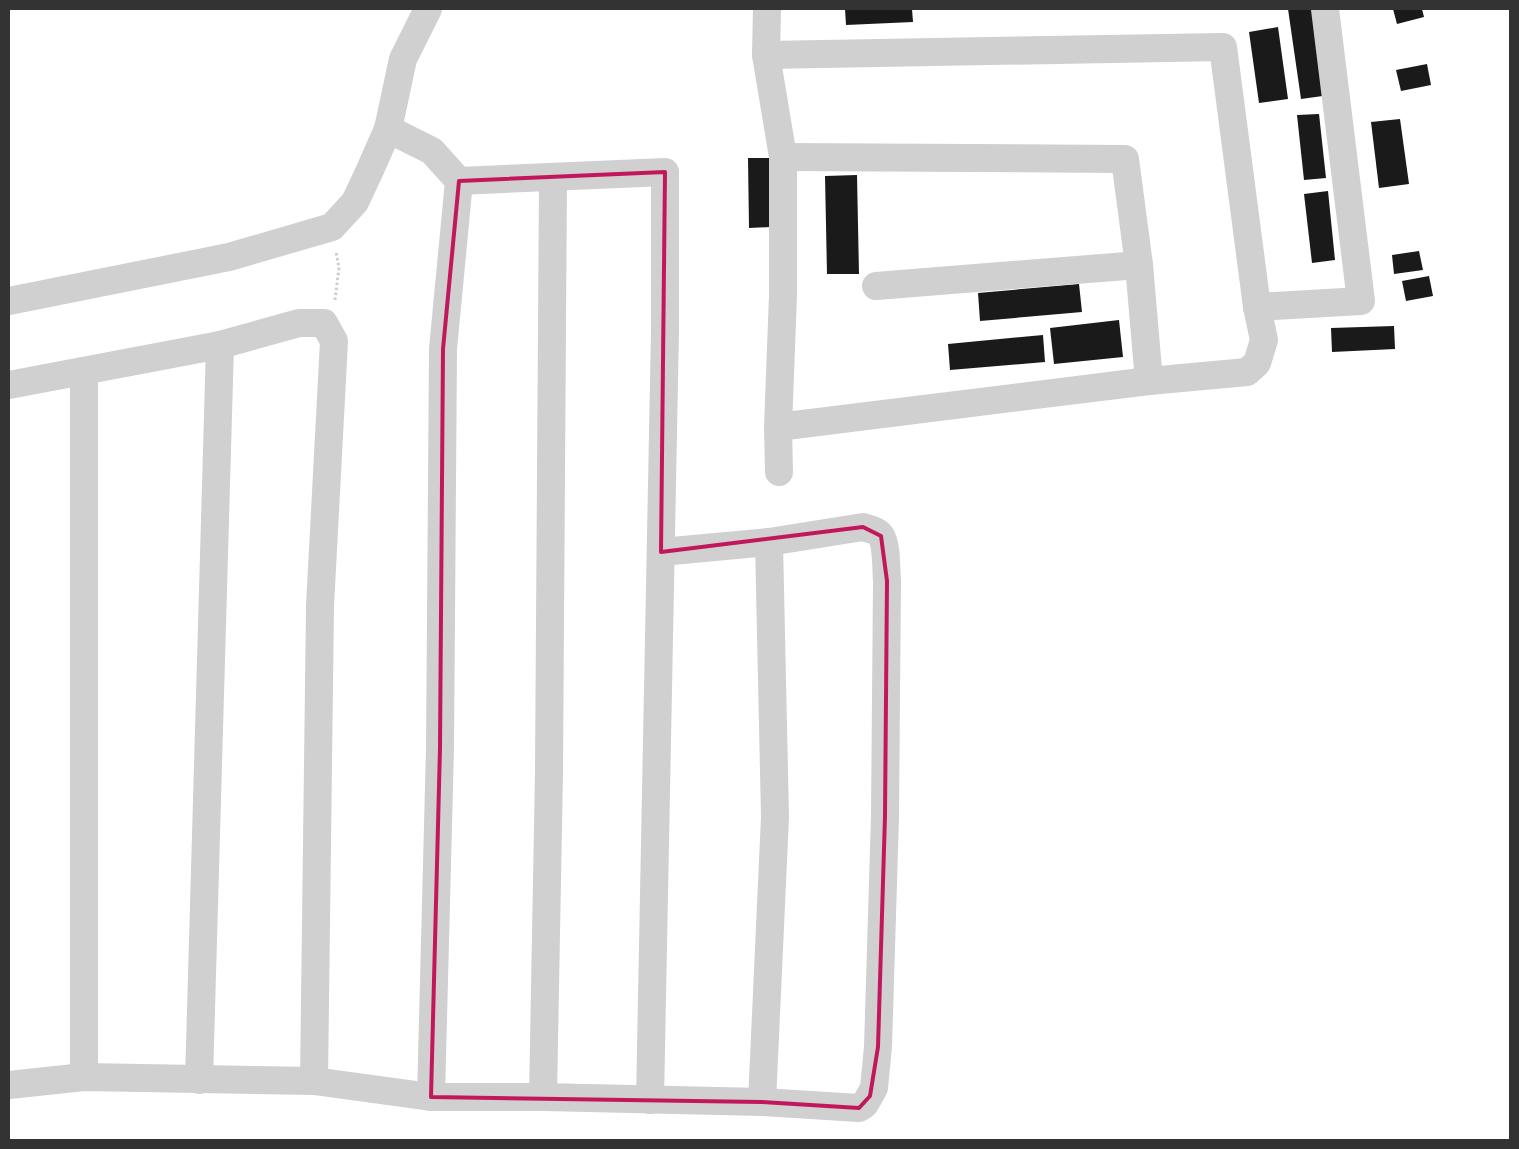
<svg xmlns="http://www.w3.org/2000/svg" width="1519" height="1149" viewBox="0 0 1519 1149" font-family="'DM Sans',sans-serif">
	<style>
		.building { fill: #1a1a1a }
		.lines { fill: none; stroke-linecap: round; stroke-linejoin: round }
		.path { stroke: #cdcdcd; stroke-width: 3; stroke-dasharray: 2.5 2.5; stroke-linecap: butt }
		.street { stroke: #d0d0d0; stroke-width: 28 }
		.marked { fill: none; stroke: #c2185b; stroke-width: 4; stroke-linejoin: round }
	</style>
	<rect width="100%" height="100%" fill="#fff"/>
	<!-- building -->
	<g class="building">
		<polygon points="845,9 912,9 913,22 846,25"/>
		<polygon points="1288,9 1317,9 1330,95 1301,99"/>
		<polygon points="1393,9 1422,9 1424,17 1397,24"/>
		<polygon points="1278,27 1288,99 1259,103 1249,32"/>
		<polygon points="1427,64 1431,85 1401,91 1396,70"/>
		<polygon points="1319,114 1326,178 1304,180 1297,115"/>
		<polygon points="1400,119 1409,184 1379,188 1371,122"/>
		<polygon points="748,158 770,158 770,227 749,228"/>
		<polygon points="857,175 859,274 827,274 825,176"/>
		<polygon points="1328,191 1335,260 1312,263 1304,194"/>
		<polygon points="1419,251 1423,270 1394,274 1392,255"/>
		<polygon points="1429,276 1433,296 1406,301 1402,281"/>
		<polygon points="1079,284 1082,312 980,321 978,293"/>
		<polygon points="1119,320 1123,357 1054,364 1050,328"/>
		<polygon points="1394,326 1395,349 1332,352 1331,328"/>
		<polygon points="1043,335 1045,362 950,370 948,344"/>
	</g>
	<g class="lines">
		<!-- path -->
		<polyline class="path" points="335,300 339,268 336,252"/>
		<!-- street -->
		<g class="street">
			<polyline points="767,9 766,55 783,157 783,295 778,427 779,472"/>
			<polyline points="766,55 1223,47 1257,307 1264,340 1257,363 1247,372 1149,381 778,427"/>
			<polyline points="388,129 432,151 459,181 443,349 440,748 431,1097"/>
			<polyline points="783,157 1125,159 1139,265 1149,381"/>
			<polyline points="459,181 665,172 665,330 650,1100"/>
			<polyline points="876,286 1139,265"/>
			<polyline points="9,301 229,257 332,227 355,202 370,170 388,129 403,59 428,9"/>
			<polyline points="1257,307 1361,301 1325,9"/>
			<polyline points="84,371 84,1077"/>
			<polyline points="9,385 220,345 299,323 324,323 334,341 320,606 314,1081 84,1077 9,1085"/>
			<polyline points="199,1080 220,345"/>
			<path d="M314,1081l117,16h112l219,5 97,6 6,-4 9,-16 4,-41 7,-231 2,-235c-1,-11 0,-36 -6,-45 -4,-6 -12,-7 -18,-9l-94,15 -108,10"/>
			<polyline points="543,1097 549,772 553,178"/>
			<polyline points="762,1102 775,817 769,542"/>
		</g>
	</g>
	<!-- marked area -->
	<path class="marked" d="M665,172l-4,380 202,-25 18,9 6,45 -2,235 -7,231 -8,49 -11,12 -97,-6 -331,-5 9,-349 3,-399 16,-168z"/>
	<!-- border -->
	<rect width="1519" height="1149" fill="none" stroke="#333333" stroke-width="20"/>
</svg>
